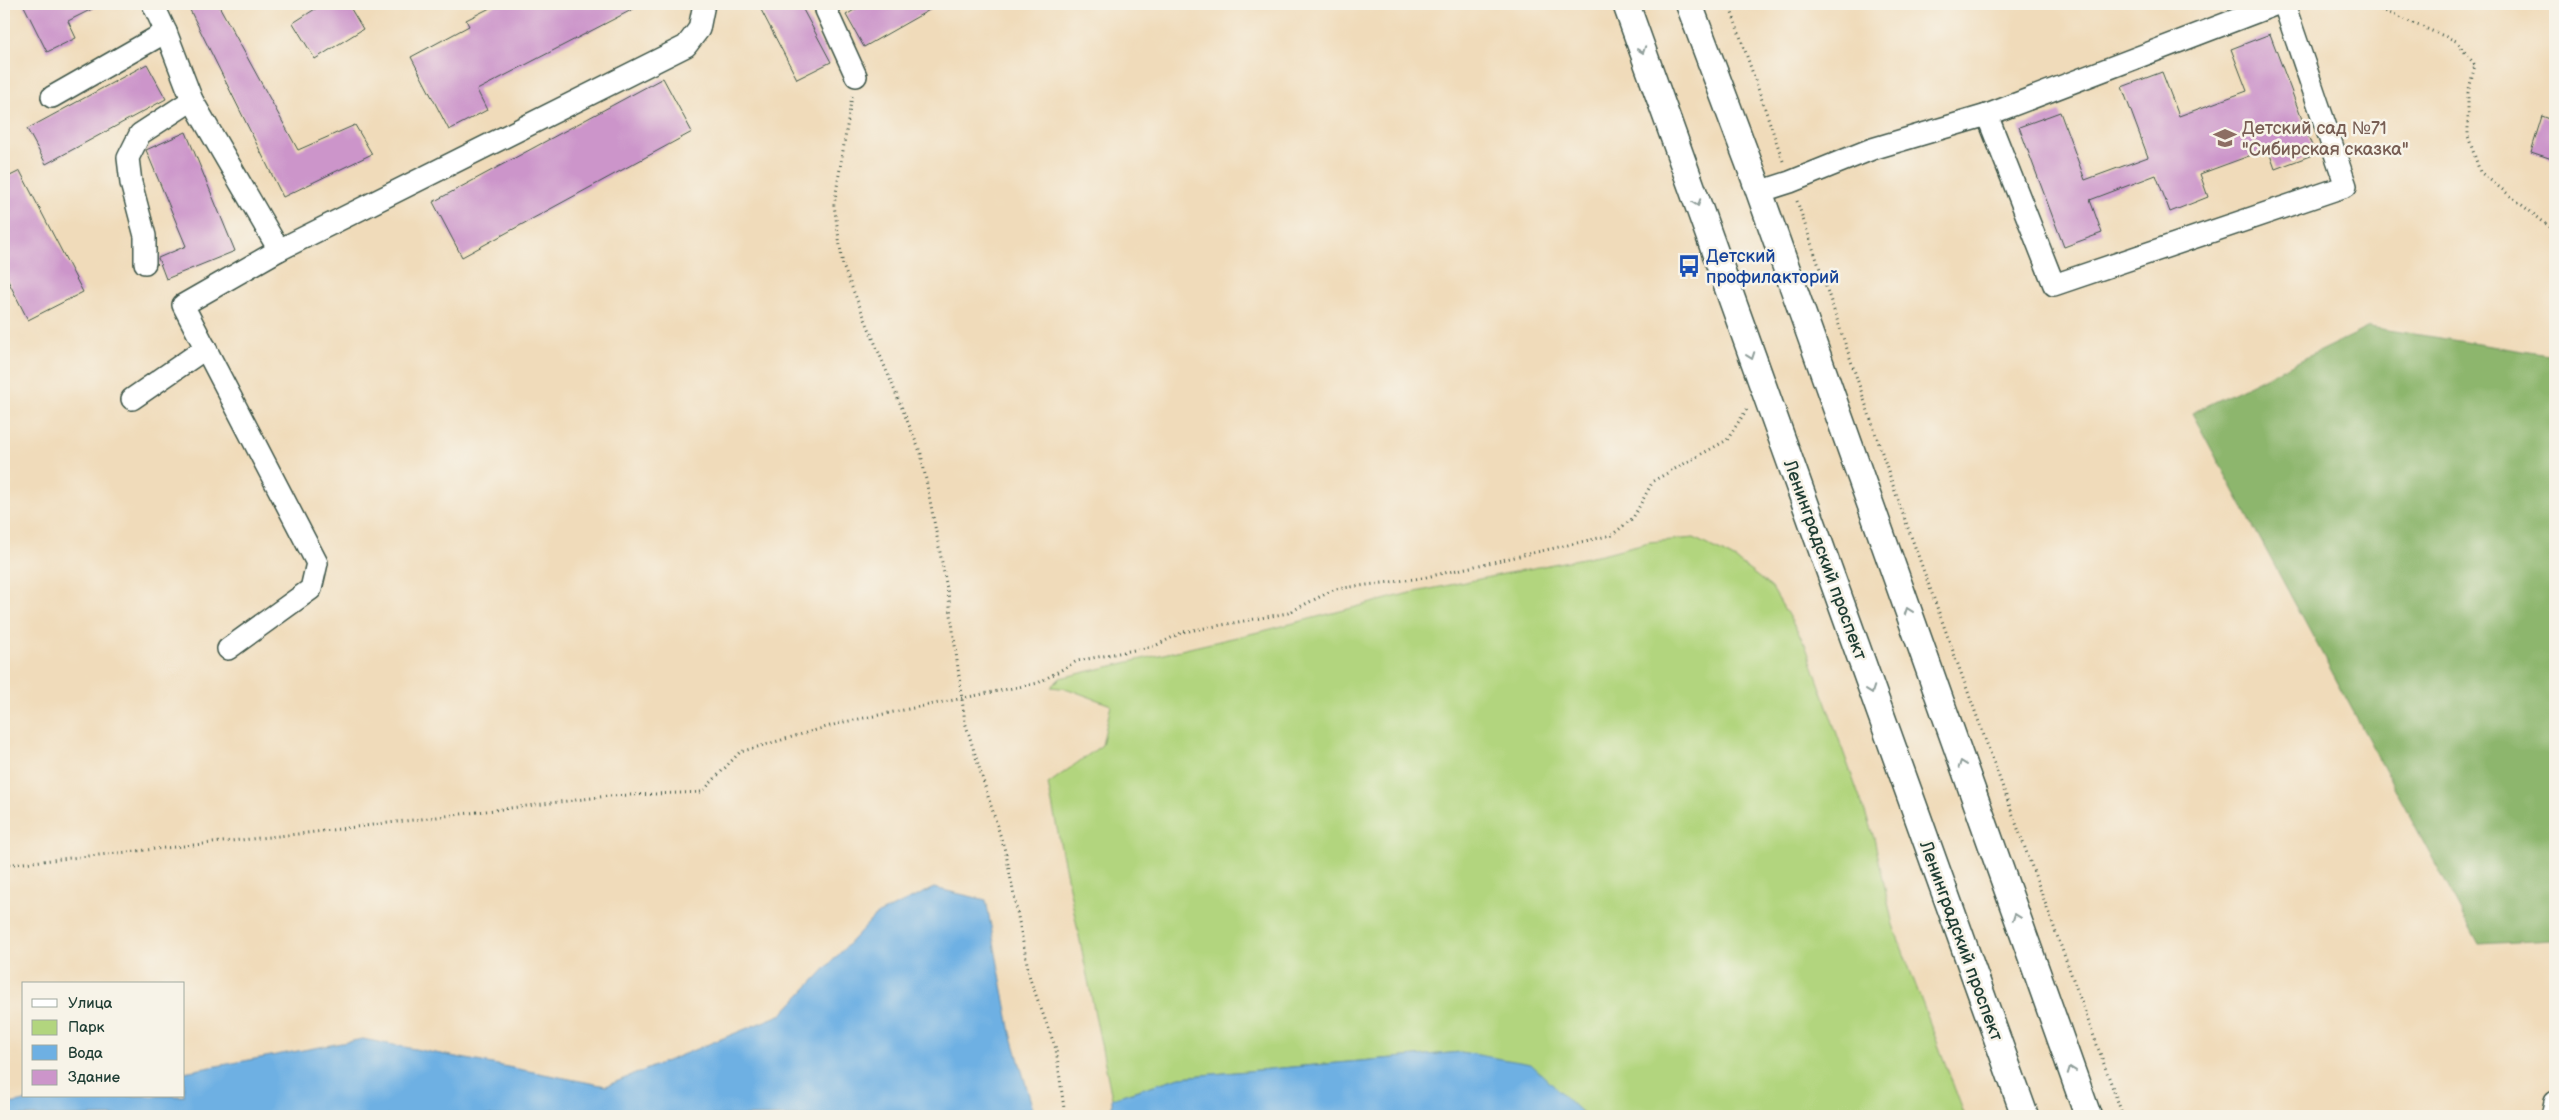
<svg xmlns="http://www.w3.org/2000/svg" width="2559" height="1120" viewBox="0 0 2559 1120" font-family="'Balsamiq Sans',sans-serif">
	<style>
		.green { fill: #b2d57e; stroke: #688959 }
		.forest { fill: #8db66d; stroke: #567a50 }
		.water { fill: #6eb0e3; stroke: #46768c }
		.building { fill: #cc95ca }
		.lines { fill: none; stroke-linecap: round; stroke-linejoin: round }
		.minor-casing { stroke: #3e5548; stroke-width: 24 }
		.major-casing { stroke: #3e5548; stroke-width: 29 }
		.path { stroke: #3e5548; stroke-width: 3; stroke-dasharray: 1 4; stroke-linecap: butt }
		.minor { stroke: #fff; stroke-width: 21 }
		.major { stroke: #fff; stroke-width: 26 }
		.oneway { stroke: #8f9e9a }
		.labels { text-anchor: middle; dominant-baseline: central; stroke-width: 5; stroke-linejoin: round; paint-order: stroke }
		.education-label { font-size: 18px; fill: #785e54; stroke: #f7f3e8; text-anchor: start }
		.transit-label { font-size: 18px; fill: #164399; stroke: #f7f3e8; text-anchor: start }
		.street-label { font-size: 18px; fill: #1f3d34; stroke: #f7f3e8 }
	</style>
	<rect width="100%" height="100%" fill="#f7f3e8"/>
	<filter id="ink" filterUnits="userSpaceOnUse"><feTurbulence type="fractalNoise" baseFrequency=".02" numOctaves="2"/><feDisplacementMap in="SourceGraphic" scale="10" xChannelSelector="R" yChannelSelector="G"/><feConvolveMatrix kernelMatrix="1 2 1 2 8 2 1 2 1" color-interpolation-filters="sRGB"/></filter>
	<filter id="wash" filterUnits="userSpaceOnUse"><feTurbulence type="fractalNoise" baseFrequency=".0096" numOctaves="4" result="noise"/><feDisplacementMap in="SourceGraphic" scale="20" xChannelSelector="R" yChannelSelector="G"/><feGaussianBlur stdDeviation="1.12" result="paint"/><feColorMatrix in="noise" values="0 0 0 0 0 0 0 0 0 0 0 0 0 0 0 0 0 1.4 0 .05"/><feComposite in="paint" operator="in"/></filter>
	<g filter="url(#wash)">
		<rect width="100%" height="100%" fill="#f0dbba"/>
		<!-- green -->
		<polygon class="green" points="1694,538 1736,560 1772,588 1805,644 1874,838 1893,925 1965,1116 1585,1116 1584,1113 1461,1052 1180,1077 1112,1098 1048,784 1102,745 1111,705 1068,689 1051,687 1060,678 1267,630 1406,594 1602,554 1649,542"/>
		<!-- forest -->
		<polygon class="forest" points="2369,327 2555,356 2555,910 2552,940 2479,944 2192,413"/>
		<!-- water -->
		<g class="water">
			<polygon points="934,888 986,900 1011,1033 1035,1116 4,1116 4,1105 50,1096 184,1096 184,1072 363,1039 606,1086 782,1014 876,915"/>
			<polygon points="1461,1052 1531,1064 1585,1116 1112,1116 1112,1098 1180,1077"/>
		</g>
		<g id="blocks">
			<!-- building -->
			<g class="building">
				<polygon points="23,4 102,4 68,21 76,38 47,52"/>
				<polygon points="187,4 218,4 298,150 355,125 372,154 283,197"/>
				<polygon points="323,4 348,4 363,29 315,59 293,23"/>
				<polygon points="498,4 643,4 477,90 487,110 449,130 411,57 469,26 466,20"/>
				<polygon points="758,4 800,4 831,62 797,79"/>
				<polygon points="864,4 940,4 864,47 846,15"/>
				<polygon points="2270,34 2315,154 2275,169 2268,149 2200,174 2208,197 2170,212 2156,175 2090,200 2102,233 2064,247 2019,127 2060,112 2085,180 2148,157 2122,87 2162,72 2179,116 2247,91 2231,49"/>
				<polygon points="147,64 166,99 46,164 27,129"/>
				<polygon points="663,78 692,132 462,257 433,202"/>
				<polygon points="2542,116 2555,121 2555,160 2531,152"/>
				<polygon points="186,132 235,251 166,279 158,258 186,246 146,150"/>
				<polygon points="20,171 83,292 28,320 4,273 4,179"/>
			</g>
		</g>
	</g>
	<g filter="url(#ink)">
		<use href="#blocks" fill-opacity="0" stroke="#3e5548" stroke-width="1"/>
		<g class="lines">
			<defs>
				<g id="minor">
					<polyline points="153,4 166,32 192,100 279,250 183,305 317,563 311,589 228,649"/>
					<polyline points="826,10 856,76"/>
					<polyline points="52,97 166,32"/>
					<polyline points="1987,115 2054,285 2346,186 2284,4"/>
					<polyline points="1759,192 1790,182 1872,149 1987,115 2277,4"/>
					<polyline points="279,250 686,46 699,29 704,4"/>
					<polyline points="145,263 145,236 131,183 128,158 140,134 192,100"/>
					<polyline points="132,399 206,348"/>
					<polyline points="2552,1116 2555,1102"/>
				</g>
				<g id="major">
					<polyline points="1626,4 2025,1116"/>
					<polyline points="1689,4 1754,177 2088,1116"/>
				</g>
			</defs>
			<!-- minor casing -->
			<use href="#minor" class="minor-casing"/>
			<!-- major casing -->
			<use href="#major" class="major-casing"/>
			<!-- path -->
			<g class="path">
				<polyline points="1729,4 1784,164"/>
				<polyline points="2367,4 2456,41 2475,65 2468,93 2468,136 2480,172 2555,231"/>
				<polyline points="852,96 834,205 843,266 921,454 949,599 965,722 1006,854 1030,979 1056,1049 1065,1116"/>
				<polyline points="1797,201 1900,506 2123,1116"/>
				<polyline points="4,865 307,833 608,796 702,792 740,752 844,722 1038,683 1077,661 1155,646 1183,632 1288,613 1335,589 1422,578 1612,535 1633,518 1653,481 1727,440 1747,409"/>
			</g>
			<!-- minor -->
			<use href="#minor" class="minor"/>
			<!-- major -->
			<use href="#major" class="major"/>
		</g>
		<!-- one-way arrows -->
		<defs><path id="oneway-chevron" d="M-2-3.5L2.5 0L-2 3.5" fill="none" stroke-width="1.6" stroke-linecap="round" stroke-linejoin="round" transform="scale(1.25)"/></defs>
		<g class="oneway">
			<use href="#oneway-chevron" transform="translate(1642 50) rotate(70)"/>
			<use href="#oneway-chevron" transform="translate(1697 203) rotate(70)"/>
			<use href="#oneway-chevron" transform="translate(1751 356) rotate(70)"/>
			<use href="#oneway-chevron" transform="translate(1908 611) rotate(-110)"/>
			<use href="#oneway-chevron" transform="translate(1871 690) rotate(70)"/>
			<use href="#oneway-chevron" transform="translate(1962 764) rotate(-110)"/>
			<use href="#oneway-chevron" transform="translate(2016 917) rotate(-110)"/>
			<use href="#oneway-chevron" transform="translate(2071 1070) rotate(-110)"/>
		</g>
	</g>
	<!-- icons -->
	<defs>
		<symbol id="school-bare" viewBox="-9 -9 18 18"><path d="M0-5L7-2L0 1L-7-2ZM-4 1L0 2.5L4 1V4Q0 6-4 4Z" fill="#8d6e63" stroke="#f7f3e8" stroke-width="2.5" paint-order="stroke"/></symbol>
		<symbol id="bus-bare" viewBox="-9 -9 18 18"><path d="M-5-6H5V4H4V6H2V4H-2V6H-4V4H-5ZM-3.5-4V0h7V-4ZM-3.5 1.2v1.5H-2V1.2ZM2 1.2v1.5H3.5V1.2Z" fill="#1a4fb4" stroke="#f7f3e8" stroke-width="2.5" paint-order="stroke"/></symbol>
	</defs>
	<g fill-rule="evenodd">
		<use href="#school-bare" x="2209" y="122" width="32" height="32"/>
		<use href="#bus-bare" x="1673" y="250" width="32" height="32"/>
	</g>
	<g class="labels">
		<!-- education labels -->
		<g class="education-label">
			<text x="2242" y="128">Детский сад №71<tspan x="2242" dy="21">"Сибирская сказка"</tspan></text>
		</g>
		<!-- transit labels -->
		<g class="transit-label">
			<text x="1706" y="256">Детский<tspan x="1706" dy="21">профилакторий</tspan></text>
		</g>
		<!-- street labels -->
		<g class="street-label">
			<text transform="translate(1825 560) rotate(70)">Ленинградский проспект</text>
			<text transform="translate(1961 941) rotate(70)">Ленинградский проспект</text>
		</g>
	</g>
	<!-- margin -->
	<rect width="2559" height="1120" fill="none" stroke="#f7f3e8" stroke-width="20"/>
	<!-- legend -->
	<rect x="22" y="982" width="162" height="115" fill="#f7f3e8" stroke="#a1aaa0"/>
	<rect x="32" y="999" width="25" height="8" fill="#ffffff" stroke="#a1aaa0"/>
	<text x="68" y="1008" font-size="15" fill="#1f3d34">Улица</text>
	<rect x="32" y="1020" width="25" height="15" fill="#b2d57e" stroke="#a1aaa0"/>
	<text x="68" y="1032" font-size="15" fill="#1f3d34">Парк</text>
	<rect x="32" y="1045" width="25" height="15" fill="#6eb0e3" stroke="#a1aaa0"/>
	<text x="68" y="1058" font-size="15" fill="#1f3d34">Вода</text>
	<rect x="32" y="1070" width="25" height="15" fill="#cc95ca" stroke="#a1aaa0"/>
	<text x="68" y="1082" font-size="15" fill="#1f3d34">Здание</text>
</svg>
